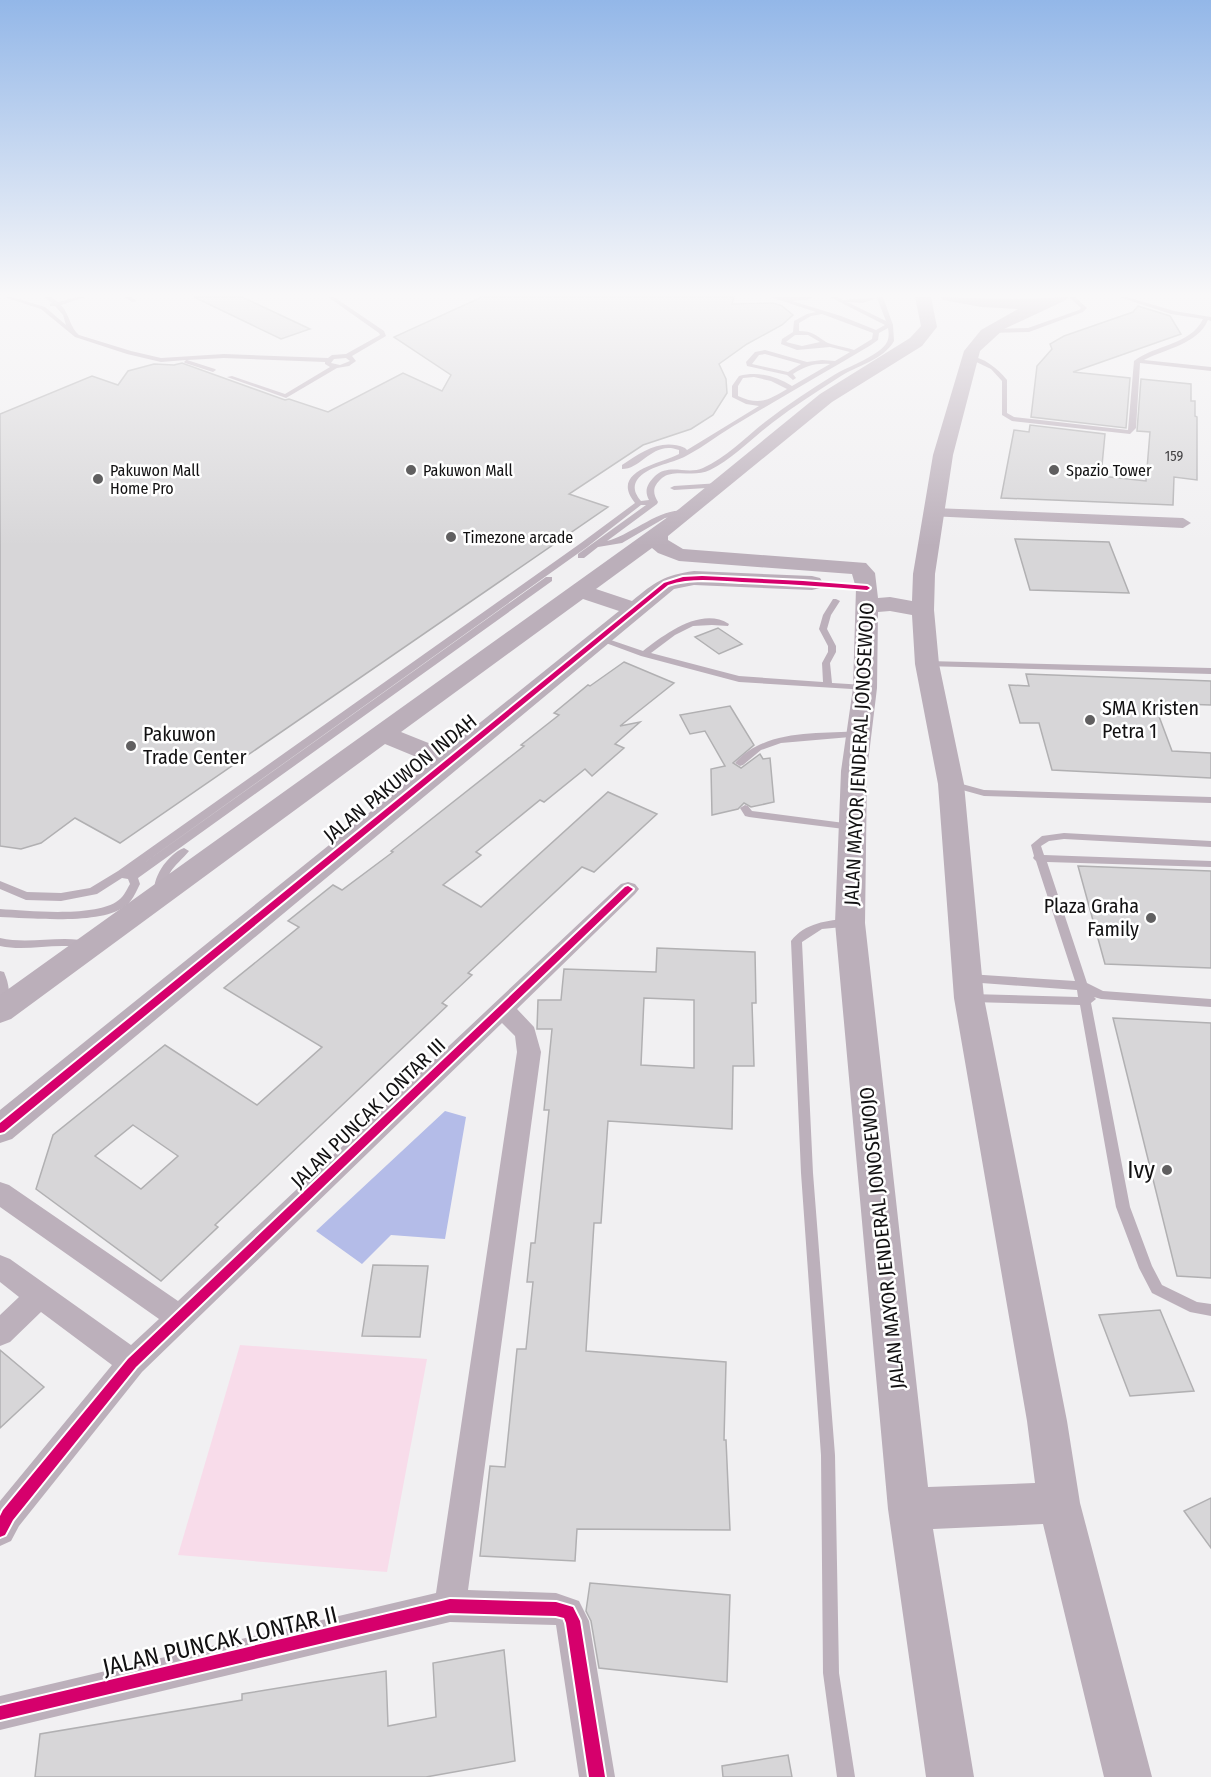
<svg xmlns="http://www.w3.org/2000/svg" width="1211" height="1777" viewBox="0 0 1211 1777" font-family="'Fira Sans Condensed',sans-serif">
	<style>
		.green { fill: #f8dcea }
		.water { fill: #b4bce8 }
		.building { fill: #d7d6d8; stroke: #b1b0b2; stroke-width: 1.5; fill-rule: evenodd }
		.lines { fill: none; stroke-linecap: round; stroke-linejoin: round }
		.lane { fill: #bcb0bb; fill-rule: evenodd }
		.street { fill: #bcb0bb; fill-rule: evenodd }
		.secondary { fill: #bbafba; fill-rule: evenodd }
		.cycleway-casing { stroke: #fff; stroke-width: 4 }
		.cycleway { fill: #d6006c; fill-rule: evenodd }
		.poi-dot { fill: #605f60; stroke: #fff; stroke-width: 2 }
		.labels { text-anchor: middle; dominant-baseline: central; stroke-width: 5; stroke-linejoin: round; paint-order: stroke }
		.far-number-label { font-size: 14px; fill: #434244 }
		.far-poi-label { font-size: 16px; fill: #121112; stroke: #fff; text-anchor: start }
		.poi-label { font-size: 20px; fill: #121112; stroke: #fff; text-anchor: start }
		.street-label { font-size: 20px; fill: #121112; stroke: #fff }
		.near-poi-label { font-size: 24px; fill: #121112; stroke: #fff; text-anchor: end }
		.near-street-label { font-size: 24px; fill: #121112; stroke: #fff }
	</style>
	<rect width="100%" height="100%" fill="#f1f0f2"/>
	<!-- green -->
	<polygon class="green" points="240,1345 427,1359 387,1572 178,1555"/>
	<!-- water -->
	<polygon class="water" points="445,1111 466,1117 445,1239 391,1235 362,1264 316,1231"/>
	<!-- building -->
	<g class="building">
		<polygon points="194,297 242,297 310,329 281,339"/>
		<polygon points="482,297 734,297 732,304 773,303 782,306 793,315 782,325 747,344 719,364 726,379 727,393 713,415 691,429 643,445 569,494 608,507 120,843 75,818 41,843 21,849 0,846 0,414 92,376 118,385 128,371 154,364 174,365 182,363 285,400 289,399 328,412 403,373 442,391 451,375 394,337"/>
		<polygon points="1138,306 1170,316 1181,334 1073,372 1130,378 1126,428 1031,417 1037,366 1052,349 1050,344 1064,336 1133,312"/>
		<polygon points="1141,379 1191,384 1191,401 1195,401 1195,416 1197,417 1197,480 1174,477 1173,505 1001,498 1014,430 1029,432 1030,425 1105,434 1101,476 1146,481 1150,432 1137,431"/>
		<polygon points="1015,539 1109,542 1129,593 1030,590"/>
		<polygon points="718,628 742,644 719,654 695,637"/>
		<path d="M624,662l50,21 -54,43 20,-4 -25,22 9,4 -32,28 -7,-7 -41,33 -4,-2 -64,52 5,3 -38,30 38,22 127,-115 49,22 -63,58 -12,-5 -114,106 4,2 -30,28 5,3 -232,219 3,2 -57,54 -125,-92 17,-54 112,-90 92,60 65,-58 -98,-59 75,-61 -11,-6 45,-36 9,5 51,-38 -2,-1 133,-105 -3,-1 38,-30 -5,-2 34,-28 2,1zM133,1125l45,31 -37,33 -46,-33z"/>
		<polygon points="1026,674 1211,681 1211,705 1154,703 1172,751 1211,753 1211,778 1052,770 1039,723 1020,723 1009,685 1029,686"/>
		<polygon points="730,706 754,745 733,763 741,768 760,754 763,759 770,758 774,802 751,807 744,803 738,809 712,815 711,769 725,766 705,731 690,734 680,715"/>
		<polygon points="1078,866 1211,871 1211,968 1105,964"/>
		<path d="M657,948l98,4 1,51h-4l2,63h-21l-1,63 -124,-8 -7,102h-7l-8,128 140,11 -2,78h2l4,90 -153,-1 -2,32 -95,-5 10,-90 15,1 12,-118h9l7,-67h-6l4,-39h4l14,-133h-5l8,-81h-15l1,-29h23l3,-31 92,3zM644,998l50,2v68l-53,-3z"/>
		<polygon points="1113,1018 1211,1023 1211,1278 1177,1276"/>
		<polygon points="373,1265 428,1266 420,1337 362,1336"/>
		<polygon points="1160,1310 1194,1391 1130,1396 1099,1315"/>
		<polygon points="0,1350 44,1387 0,1428"/>
		<polygon points="1211,1498 1211,1548 1184,1511"/>
		<polygon points="590,1583 730,1595 727,1682 599,1668 591,1621 586,1611"/>
		<polygon points="504,1650 515,1761 426,1777 35,1777 40,1734 242,1700 242,1694 315,1682 386,1671 388,1726 436,1717 433,1663"/>
		<polygon points="788,1755 792,1777 723,1777 722,1766"/>
	</g>
	<g class="lines">
		<!-- lane -->
		<g class="lane">
			<path d="M4,297h8l33,10 21,18 -3,-10 -8,-9h-5v-2l2,-1 -8,-6h7l7,5 19,-5h9l-25,8c9,10 9,23 18,30l52,16 30,7 63,-4 104,4 4,-3 14,-1 34,-19 -1,-2 -51,-36h6l50,34 2,5 -34,20 4,5 -7,5 -12,2 -51,30 -59,-21 5,-1 53,18 45,-27 -5,-3v-2l-101,-4 -37,2 28,9 1,1 -3,2 -28,-9 -1,-1 2,-2 -25,2 -34,-8 -52,-17 -34,-28zM346,358l4,3 -10,4 -9,-2 3,-4z"/>
			<polygon points="124,297 131,297 137,301 132,302"/>
			<path d="M770,297h43l-3,2 -18,2 49,15 35,14 9,-5 -55,-28h7l6,3 40,-3 10,28 1,16c-11,19 -35,24 -53,35 -23,15 -47,30 -69,47 -20,15 -39,36 -62,47 -16,8 -36,-2 -48,8 -9,8 -10,14 -4,24l-1,2 -50,37c22,-4 60,-39 81,-28l-1,2 -22,3 -43,25 -24,4 -14,11h-6v-4l68,-49h-5l-54,42 -457,326 416,-296h6v4l-414,297 2,6c-4,8 -8,18 -16,23 -25,18 -93,11 -124,10v-8c29,2 92,8 116,-7 7,-4 10,-11 14,-18l-2,-5 -6,-1 -25,16 -36,7 -35,-1 -26,-11v-8l27,11 34,1 29,-5 28,-17 463,-328 54,-40c-26,-32 25,-39 44,-49v-4c-26,-10 -37,19 -57,19v-4c20,-13 39,-27 63,-17l2,2 72,-44 -13,-2 -14,-7v-11l7,-10c19,-5 36,0 53,10l38,-22c-15,-1 -25,2 -37,10l3,4 -3,2 -6,-5 -40,-9 -1,-4 9,-10 10,-2 42,12 15,-2 13,1 15,-9 -20,-5 -33,3 -16,-6 1,-5 11,-7 1,-11 13,-7 9,-2zM877,298l9,23 -39,-19 16,1zM822,314l51,19 -1,6 -18,11c-7,-3 -24,-5 -28,-8 -11,-7 -13,-11 -27,-11v-8l12,-7zM888,328c1,5 1,10 -1,14 -6,13 -40,25 -53,33 -24,15 -47,30 -69,47 -19,15 -39,36 -62,46 -16,7 -34,-5 -48,8 -8,8 -11,15 -6,24l-8,1c-5,-6 -9,-13 -4,-21 10,-14 34,-16 49,-24 19,-10 36,-24 54,-34 44,-26 87,-51 131,-77l7,-5 1,-7zM795,335h13l12,7 -18,4 -16,-4zM765,354l36,10 -13,8 -36,-8 7,-9zM754,377l17,4 16,8c-19,11 -27,17 -49,7v-10l5,-8z"/>
			<polygon points="1069,297 1075,297 1087,308 1083,312 1029,332 989,333 986,331 989,329 1028,328 1079,310 1081,308"/>
			<path d="M1119,297h8l47,14 37,6v4l-3,-1c-10,24 -43,29 -64,40l67,7v4l-71,-8 -4,65 -6,6 -118,-13 -10,-6v-34l-11,-12 -23,-11v-2c16,1 29,12 39,24v33l7,4 114,13 6,-69c20,-16 57,-16 69,-42l-32,-5z"/>
			<polygon points="720,483 723,483 723,487 674,490 670,488 674,486"/>
			<path d="M833,599h3l4,2 -9,14 -4,14 9,17v6l-6,11 2,20 33,2 3,1v4l-129,-8 -98,-26 -46,-17 4,-3 44,15c21,-16 58,-45 86,-27l-1,2 -16,-1 -19,1 -18,9 -24,18 88,23 84,6 -1,-19 6,-11v-6l-9,-17 4,-14z"/>
			<polygon points="927,661 1211,668 1211,674 924,666 924,662"/>
			<path d="M859,731l3,1 2,2 -2,2 -81,7 -20,7 -18,15 -3,1 -5,-3c30,-34 82,-29 124,-32z"/>
			<polygon points="951,781 984,790 1211,797 1211,803 984,796 948,786 946,784 948,782"/>
			<polygon points="745,805 748,806 752,811 852,824 857,827 852,830 749,817 745,816 740,808"/>
			<polygon points="1064,833 1211,841 1211,847 1064,839 1049,841 1041,846 1044,855 1211,861 1211,867 1047,862 1087,983 1103,991 1211,999 1211,1007 1101,999 1094,997 1096,999 1091,1003 1130,1207 1152,1266 1162,1285 1197,1302 1211,1304 1211,1316 1190,1312 1152,1293 1139,1268 1116,1207 1080,1005 971,1002 967,1001 965,998 967,995 971,994 1078,997 1077,990 968,982 964,981 962,978 964,975 968,974 1075,981 1036,861 1033,858 1034,856 1031,845 1042,836"/>
			<path d="M184,848l5,3c-6,8 -14,13 -19,22 -4,8 -4,16 -7,24h-8c-5,-18 13,-43 29,-49z"/>
			<path d="M849,919l5,4 -1,3 -31,3 -20,13 11,231 22,282 4,218 16,104h-18l-14,-104 -2,-218 -20,-282 -10,-232c14,-18 36,-21 58,-22z"/>
			<path d="M0,938c31,7 61,-4 92,4l1,3 -1,3c-8,1 -16,-2 -24,-2 -23,-1 -45,5 -68,0z"/>
			<path d="M0,971l4,1c5,12 7,23 2,35l-6,1z"/>
		</g>
		<!-- street -->
		<g class="street">
			<polygon points="934,508 1183,518 1191,523 1183,528 929,516 926,513"/>
			<polygon points="628,882 635,884 639,889 635,894 517,1009 534,1027 541,1052 468,1590 556,1593 579,1601 589,1621 615,1777 579,1777 556,1625 450,1622 0,1730 0,1696 436,1593 517,1052 515,1036 502,1023 142,1372 19,1526 11,1541 0,1546 0,1501 112,1365 41,1312 10,1342 0,1346 0,1315 19,1297 0,1282 0,1255 10,1259 131,1345 159,1319 0,1207 0,1182 9,1185 178,1301 621,884"/>
		</g>
		<!-- secondary -->
		<path class="secondary" d="M915,297h16l6,30 -15,19 -90,56 -164,134v4l15,9 183,14 9,10 3,25 12,-1 22,4 1,-27 20,-119 31,-104 17,-21 37,-21 -37,-2 -38,-7 -2,-3 72,2 55,-2 -2,3 -62,29 -24,22 -27,104 -18,119 -1,36 5,54 25,120 20,214 83,423 13,82 72,274h-48l-61,-253 -110,5 41,248h-48l-38,-268 -53,-586 6,-152 12,-83 3,-100 -4,-14 -173,-13 -21,-8 -6,-5 -56,41 36,12c23,-19 32,-26 62,-30l118,5 8,2 3,5 -3,5 -8,2 -118,-5 -20,4 -662,550 -12,4v-33l431,-347 -46,-19 -374,275 -11,4v-28l679,-486 141,-115 90,-56 11,-12zM583,599l36,12 -173,139 -45,-18zM890,611l22,4 3,49 23,120 16,214 73,423 8,62 -107,4 -63,-564 2,-152 10,-83 1,-76z"/>
		<defs>
			<g id="cycleway">
				<path d="M702,576l101,5 64,5 3,2 -3,2c-42,-4 -83,-6 -125,-8 -25,-1 -50,-5 -74,3l-664,547 -4,1v-10l664,-540 19,-6z"/>
				<polygon points="628,886 633,889 631,891 136,1367 13,1520 5,1535 0,1537 0,1516 3,1510 128,1359 625,887"/>
				<polygon points="450,1599 556,1602 573,1607 580,1621 605,1777 589,1777 566,1623 564,1618 556,1616 450,1613 0,1720 0,1706"/>
			</g>
		</defs>
		<!-- cycleway casing -->
		<use href="#cycleway" class="cycleway-casing"/>
		<!-- cycleway -->
		<use href="#cycleway" class="cycleway"/>
	</g>
	<!-- sky -->
	<linearGradient id="sky" x2="0" y2="1"><stop stop-color="#93b7e8"/><stop offset="0.54" stop-color="#f9f8f9"/><stop offset="1" stop-color="#f9f8f9" stop-opacity="0"/></linearGradient>
	<rect width="1211" height="546" fill="url(#sky)"/>
	<!-- markers -->
	<g class="poi-dot">
		<circle cx="411" cy="470" r="6"/>
		<circle cx="1054" cy="470" r="6"/>
		<circle cx="98" cy="479" r="6"/>
		<circle cx="451" cy="537" r="6"/>
		<circle cx="1090" cy="720" r="6"/>
		<circle cx="131" cy="746" r="6"/>
		<circle cx="1151" cy="918" r="6"/>
		<circle cx="1167" cy="1170" r="6"/>
	</g>
	<g class="labels">
		<!-- far-number labels -->
		<g class="far-number-label">
			<text x="1174" y="456">159</text>
		</g>
		<!-- far-poi labels -->
		<g class="far-poi-label">
			<text x="110" y="470">Pakuwon Mall<tspan x="110" dy="18">Home Pro</tspan></text>
			<text x="423" y="470">Pakuwon Mall</text>
			<text x="1066" y="470">Spazio Tower</text>
			<text x="463" y="537">Timezone arcade</text>
		</g>
		<!-- poi labels -->
		<g class="poi-label">
			<text x="1102" y="708">SMA Kristen<tspan x="1102" dy="23">Petra 1</tspan></text>
			<text x="143" y="734">Pakuwon<tspan x="143" dy="23">Trade Center</tspan></text>
			<text x="1139" y="906" text-anchor="end">Plaza Graha<tspan x="1139" dy="23">Family</tspan></text>
		</g>
		<!-- street labels -->
		<g class="street-label">
			<text transform="translate(859 754) rotate(-87)">JALAN MAYOR JENDERAL JONOSEWOJO</text>
			<text transform="translate(400 778) rotate(-39)">JALAN PAKUWON INDAH</text>
			<text transform="translate(368 1113) rotate(-44)">JALAN PUNCAK LONTAR III</text>
			<text transform="translate(882 1238) rotate(-96)">JALAN MAYOR JENDERAL JONOSEWOJO</text>
		</g>
		<!-- near-poi labels -->
		<g class="near-poi-label">
			<text x="1155" y="1170">Ivy</text>
		</g>
		<!-- near-street labels -->
		<g class="near-street-label">
			<text transform="translate(220 1641) rotate(-13)">JALAN PUNCAK LONTAR II</text>
		</g>
	</g>
</svg>
